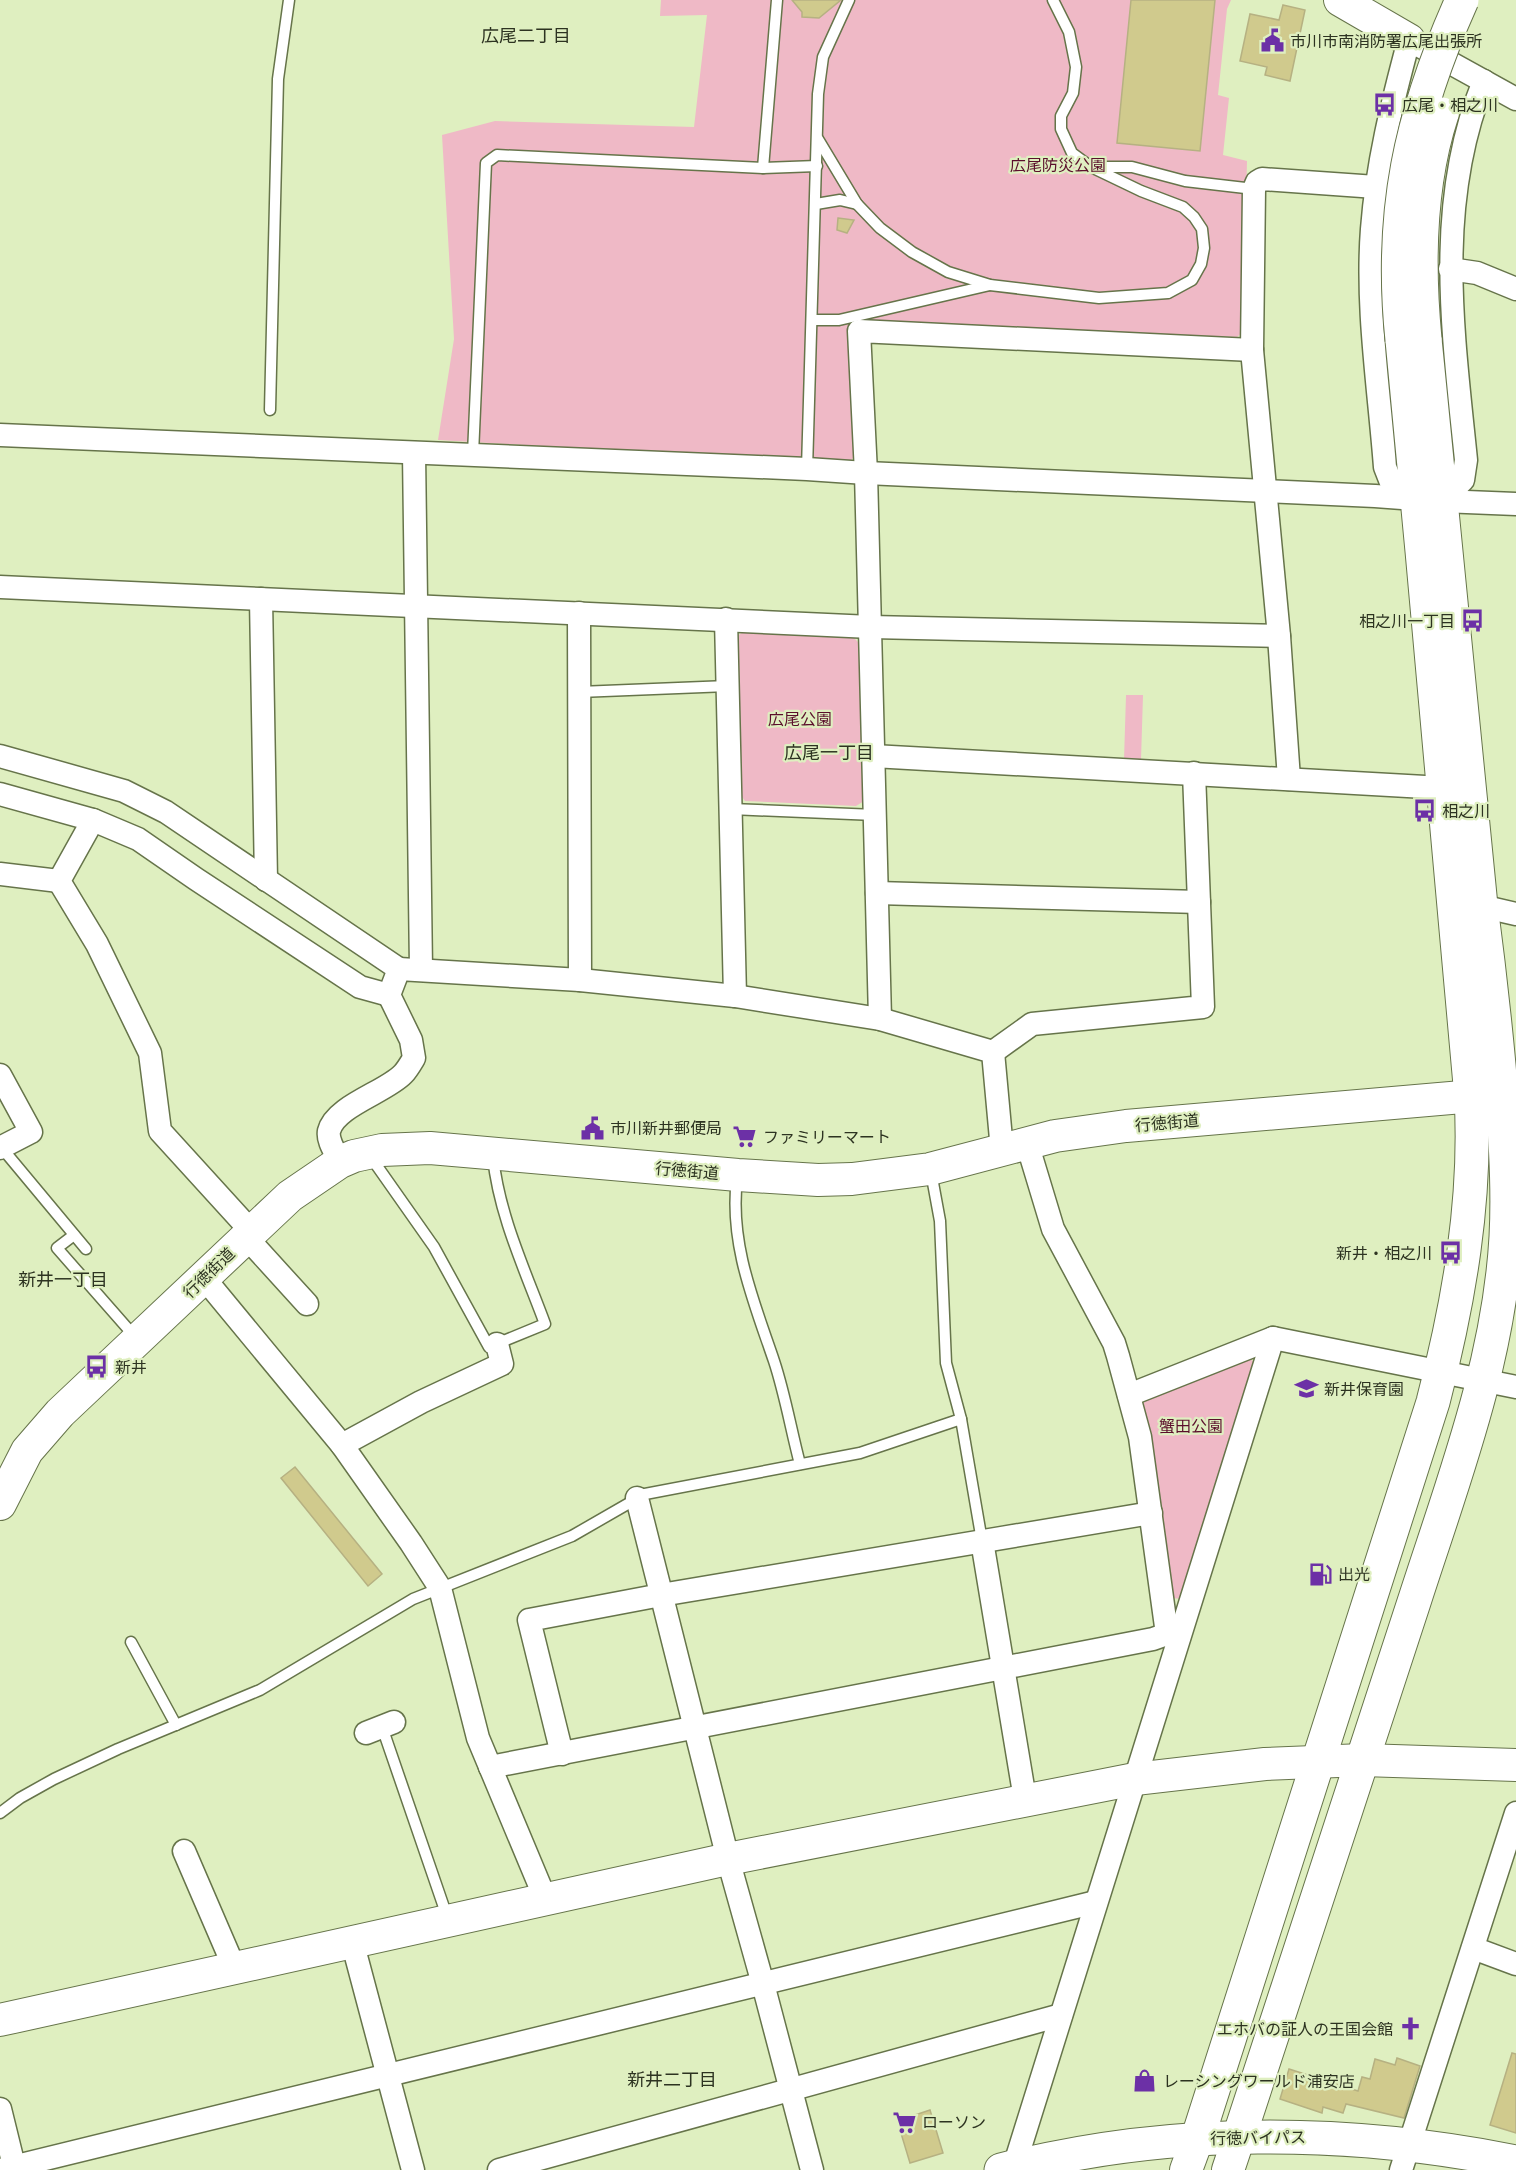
<svg xmlns="http://www.w3.org/2000/svg" width="1516" height="2170" viewBox="0 0 1516 2170" font-family="'Fira Sans Condensed','Noto Sans JP',sans-serif">
	<style>
		.green { fill: #efb9c6 }
		.building { fill: #d0ca8d; stroke: #b6b182; stroke-width: 1.5 }
		.lines { fill: none; stroke-linecap: round; stroke-linejoin: round }
		.lane-casing { stroke: #66744a; stroke-width: 13 }
		.street-casing { stroke: #66744a; stroke-width: 25 }
		.secondary-casing { stroke: #66744a; stroke-width: 34 }
		.primary-casing { stroke: #66744a; stroke-width: 35 }
		.lane { stroke: #fff; stroke-width: 10 }
		.street { stroke: #fff; stroke-width: 22 }
		.secondary { stroke: #fff; stroke-width: 32 }
		.primary { stroke: #fff; stroke-width: 33 }
		.primary-bridge-casing { stroke: #66744a; stroke-width: 35; stroke-linecap: butt }
		.primary-bridge { stroke: #fff; stroke-width: 33 }
		.labels { text-anchor: middle; dominant-baseline: central; stroke-width: 4.5; stroke-linejoin: round; paint-order: stroke }
		.poi-label { font-size: 16px; fill: #2d3321; stroke: #dfefc0; text-anchor: start }
		.park-label { font-size: 16px; fill: #5b0f2c; stroke: #dfefc0 }
		.street-label { font-size: 16px; fill: #2d3321; stroke: #dfefc0 }
		.neighbourhood-label { font-size: 18px; fill: #2d3321; stroke: #dfefc0 }
	</style>
	<rect width="100%" height="100%" fill="#dfefc0"/>
	<!-- green -->
	<g class="green">
		<polygon points="661,0 1231,0 1227,9 1218,95 1229,98 1223,155 1247,161 1243,332 1237,337 850,322 855,456 847,464 438,440 454,339 442,135 495,121 694,127 707,15 660,16"/>
		<polygon points="743,632 854,638 860,644 864,801 856,806 745,801 739,793 736,637"/>
		<polygon points="1126,695 1143,695 1141,760 1124,760"/>
		<polygon points="1249,1357 1255,1364 1182,1599 1172,1598 1141,1406 1148,1398"/>
	</g>
	<!-- building -->
	<g class="building">
		<polygon points="792,0 841,0 819,18 802,17 802,12"/>
		<polygon points="1131,0 1215,0 1200,151 1117,143"/>
		<polygon points="1283,5 1305,10 1290,81 1265,75 1267,67 1240,61 1250,14 1279,20"/>
		<polygon points="838,218 854,220 847,233 837,230"/>
		<polygon points="295,1467 382,1574 368,1586 281,1478"/>
		<polygon points="1512,2053 1516,2054 1516,2133 1490,2125"/>
		<polygon points="1397,2058 1420,2066 1404,2118 1346,2104 1343,2113 1323,2107 1322,2113 1280,2099 1289,2069 1358,2091 1362,2077 1370,2079 1375,2059 1395,2065"/>
		<polygon points="930,2110 943,2153 910,2163 900,2130 902,2129 900,2120"/>
	</g>
	<g class="lines">
		<defs>
			<g id="lane">
				<polyline points="1053,0 1069,32 1076,67 1073,93 1061,116 1061,129 1072,153 1091,167 1132,167 1185,181 1254,189"/>
				<polyline points="818,139 857,204 880,228 912,252 948,272 990,285 1099,298 1168,293 1192,280 1201,264 1204,248 1202,229 1194,217 1183,207 1141,191 1091,167"/>
				<polyline points="763,168 777,0"/>
				<polyline points="816,204 840,200 857,204"/>
				<polyline points="812,320 839,320 990,285"/>
				<polyline points="270,410 278,79 289,0"/>
				<polyline points="473,454 486,163 497,155 763,168 817,166"/>
				<polyline points="807,469 818,94 823,57 849,0"/>
				<polyline points="579,692 728,686"/>
				<polyline points="731,809 875,815"/>
				<polyline points="1,1147 86,1249"/>
				<path d="M370,1156l64,91 55,100 56,-23c-20,-54 -46,-109 -52,-167"/>
				<polyline points="931,1172 940,1221 946,1363 961,1419 982,1541"/>
				<path d="M737,1179c-8,64 17,123 37,182 11,33 17,69 26,103"/>
				<polyline points="74,1235 57,1248 136,1338"/>
				<polyline points="131,1642 176,1725"/>
				<polyline points="382,1727 448,1919"/>
				<polyline points="0,1813 20,1798 54,1779 118,1749 260,1690 413,1599 572,1536 645,1494 860,1453 961,1419"/>
			</g>
			<g id="street">
				<polyline points="1450,269 1477,273 1516,289"/>
				<polyline points="0,435 807,469 866,473 1375,496 1442,501 1516,504"/>
				<polyline points="414,453 421,969"/>
				<path d="M1415,498l-23,-13 -7,-18c-6,-79 -19,-159 -13,-238 5,-65 20,-126 37,-189l107,59"/>
				<path d="M1442,501l21,-21 3,-20c-13,-128 -32,-256 18,-379"/>
				<polyline points="0,587 871,627 1279,636"/>
				<polyline points="261,599 266,880"/>
				<polyline points="579,613 580,980"/>
				<polyline points="726,619 735,996"/>
				<polyline points="0,756 124,791 166,812 399,969"/>
				<polyline points="873,756 1443,788"/>
				<polyline points="1289,779 1279,636 1252,350 1254,189 1257,182 1262,179 1376,187"/>
				<polyline points="0,794 93,820 138,839 196,879 360,987 389,995"/>
				<polyline points="93,820 59,881 97,944 150,1053 160,1131 252,1232"/>
				<polyline points="0,874 59,881"/>
				<polyline points="877,893 1199,902"/>
				<polyline points="1481,906 1516,914"/>
				<polyline points="880,1019 866,473 859,331 1252,350"/>
				<polyline points="993,1052 1032,1024 1203,1007 1194,773"/>
				<polyline points="0,1075 31,1132 0,1148"/>
				<polyline points="1027,1143 1053,1229 1114,1343 1118,1356 1140,1437 1167,1634 1179,1637"/>
				<path d="M340,1162c-4,-9 -13,-21 -11,-31 6,-25 57,-39 74,-57 4,-4 8,-11 11,-16l-3,-18 -22,-45 10,-26 181,11 155,16 145,23 113,33 9,98"/>
				<polyline points="246,1237 307,1304"/>
				<polyline points="204,1278 342,1445 411,1543 440,1588 478,1738 545,1898"/>
				<polyline points="1129,1395 1273,1338 1516,1387"/>
				<polyline points="342,1445 421,1402 502,1364 497,1344"/>
				<polyline points="637,1498 728,1859 763,1984 812,2170"/>
				<polyline points="982,1541 1025,1799"/>
				<polyline points="366,1733 394,1722"/>
				<polyline points="562,1754 529,1620 661,1595 1151,1513"/>
				<polyline points="490,1767 1153,1639 1167,1634"/>
				<polyline points="184,1851 234,1967"/>
				<polyline points="352,1941 413,2170"/>
				<polyline points="1473,1948 1516,1964"/>
				<polyline points="0,2109 15,2170"/>
				<polyline points="0,2170 1096,1902"/>
				<polyline points="499,2170 1061,2015"/>
				<polyline points="1013,2170 1273,1338"/>
				<polyline points="1401,2170 1516,1813"/>
			</g>
			<g id="secondary">
				<polyline points="1340,0 1409,40"/>
				<polyline points="0,1504 27,1451 60,1413 290,1196 340,1162 354,1156 382,1150 430,1148 738,1175 818,1180 852,1179 930,1169 1055,1136 1126,1126 1497,1094"/>
				<polyline points="0,2020 728,1859 1135,1779 1265,1764 1363,1760 1516,1765"/>
				<polyline points="1186,2170 1197,2140"/>
				<polyline points="1228,2170 1239,2137"/>
			</g>
			<g id="primary">
				<path d="M1239,2137c58,-178 118,-356 175,-535 38,-118 85,-239 92,-365 3,-57 -2,-115 -7,-172 -5,-53 -11,-106 -18,-159l-56,-567"/>
				<path d="M1197,2140l236,-738c26,-100 44,-203 38,-306l-49,-545 -20,-211"/>
				<path d="M1001,2170c168,-43 345,-42 515,-8"/>
			</g>
		</defs>
		<!-- lane casing -->
		<use href="#lane" class="lane-casing"/>
		<!-- street casing -->
		<use href="#street" class="street-casing"/>
		<!-- secondary casing -->
		<use href="#secondary" class="secondary-casing"/>
		<!-- primary casing -->
		<use href="#primary" class="primary-casing"/>
		<!-- lane -->
		<use href="#lane" class="lane"/>
		<!-- street -->
		<use href="#street" class="street"/>
		<!-- secondary -->
		<use href="#secondary" class="secondary"/>
		<!-- primary -->
		<use href="#primary" class="primary"/>
		<defs>
			<g id="primary-bridge">
				<path d="M1425,339c-7,-73 -6,-155 17,-225"/>
				<path d="M1402,340c-13,-127 8,-224 60,-340"/>
			</g>
		</defs>
		<!-- primary-bridge casing -->
		<use href="#primary-bridge" class="primary-bridge-casing"/>
		<!-- primary-bridge -->
		<use href="#primary-bridge" class="primary-bridge"/>
	</g>
	<!-- icons -->
	<defs>
		<symbol id="civic-bare" viewBox="-9 -9 18 18"><path d="M-.6-6.5H3V-4.5H.6V-3L4-1V1h2V6H-6V1h2V-1L-.6-3ZM-1.2 2.5V6h2.4V2.5Z" fill="#6c30a6" stroke="#dfefc0" stroke-width="2.5" paint-order="stroke"/></symbol>
		<symbol id="bus-bare" viewBox="-9 -9 18 18"><path d="M-5-6H5V4H4V6H2V4H-2V6H-4V4H-5ZM-3.5-4V0h7V-4ZM-3.5 1.2v1.5H-2V1.2ZM2 1.2v1.5H3.5V1.2Z" fill="#6c30a6" stroke="#dfefc0" stroke-width="2.5" paint-order="stroke"/></symbol>
		<symbol id="supermarket-bare" viewBox="-9 -9 18 18"><path d="M-6-5.5h2.5l.6 2H6L4.5 2H-2.5L-4.4-4H-6ZM-1.5 3.2a1.3 1.3 0 1 0 .1 0ZM3 3.2a1.3 1.3 0 1 0 .1 0Z" fill="#6c30a6" stroke="#dfefc0" stroke-width="2.5" paint-order="stroke"/></symbol>
		<symbol id="school-bare" viewBox="-9 -9 18 18"><path d="M0-5L7-2L0 1L-7-2ZM-4 1L0 2.5L4 1V4Q0 6-4 4Z" fill="#6c30a6" stroke="#dfefc0" stroke-width="2.5" paint-order="stroke"/></symbol>
		<symbol id="fuel-bare" viewBox="-9 -9 18 18"><path d="M-5.5-6h7V0h2V4h1.3V-2.5L3-4.5l.8-.8L6-3V5H2.5V1h-1V6h-7ZM-4.2-4.7v3.2H.2V-4.7Z" fill="#6c30a6" stroke="#dfefc0" stroke-width="2.5" paint-order="stroke"/></symbol>
		<symbol id="church-bare" viewBox="-9 -9 18 18"><path d="M-1.2-6h2.4v3.5h3.3v2.4h-3.3V6h-2.4V-.1h-3.3v-2.4h3.3Z" fill="#6c30a6" stroke="#dfefc0" stroke-width="2.5" paint-order="stroke"/></symbol>
		<symbol id="shop-bare" viewBox="-9 -9 18 18"><path d="M-5-2.5h2.3a2.7 3.5 0 0 1 5.4 0H5L5.5 6h-11ZM-1.5-2.5h3a1.5 2.3 0 0 0-3 0Z" fill="#6c30a6" stroke="#dfefc0" stroke-width="2.5" paint-order="stroke"/></symbol>
	</defs>
	<g fill-rule="evenodd">
		<use href="#civic-bare" x="1256" y="24" width="33" height="33"/>
		<use href="#bus-bare" x="1368" y="88" width="33" height="33"/>
		<use href="#bus-bare" x="1456" y="604" width="33" height="33"/>
		<use href="#bus-bare" x="1408" y="794" width="33" height="33"/>
		<use href="#civic-bare" x="576" y="1112" width="33" height="33"/>
		<use href="#supermarket-bare" x="728" y="1120" width="33" height="33"/>
		<use href="#bus-bare" x="1434" y="1236" width="33" height="33"/>
		<use href="#bus-bare" x="80" y="1350" width="33" height="33"/>
		<use href="#school-bare" x="1290" y="1372" width="33" height="33"/>
		<use href="#fuel-bare" x="1304" y="1558" width="33" height="33"/>
		<use href="#church-bare" x="1394" y="2012" width="33" height="33"/>
		<use href="#shop-bare" x="1128" y="2064" width="33" height="33"/>
		<use href="#supermarket-bare" x="888" y="2106" width="33" height="33"/>
	</g>
	<g class="labels">
		<!-- poi labels -->
		<g class="poi-label">
			<text x="1290" y="41">市川市南消防署広尾出張所</text>
			<text x="1402" y="105">広尾・相之川</text>
			<text x="1455" y="621" text-anchor="end">相之川一丁目</text>
			<text x="1442" y="811">相之川</text>
			<text x="610" y="1128">市川新井郵便局</text>
			<text x="763" y="1137">ファミリーマート</text>
			<text x="1432" y="1253" text-anchor="end">新井・相之川</text>
			<text x="115" y="1367">新井</text>
			<text x="1324" y="1389">新井保育園</text>
			<text x="1338" y="1574">出光</text>
			<text x="1393" y="2029" text-anchor="end">エホバの証人の王国会館</text>
			<text x="1163" y="2081">レーシングワールド浦安店</text>
			<text x="922" y="2122">ローソン</text>
		</g>
		<!-- park labels -->
		<g class="park-label">
			<text x="1058" y="165">広尾防災公園</text>
			<text x="800" y="719">広尾公園</text>
			<text x="1191" y="1426">蟹田公園</text>
		</g>
		<!-- street labels -->
		<g class="street-label">
			<text transform="translate(1167 1123) rotate(-5)">行徳街道</text>
			<text transform="translate(687 1171) rotate(5)">行徳街道</text>
			<text transform="translate(209 1273) rotate(-44)">行徳街道</text>
			<text transform="translate(1258 2138) rotate(-1)">行徳バイパス</text>
		</g>
		<!-- neighbourhood labels -->
		<g class="neighbourhood-label">
			<text x="526" y="36">広尾二丁目</text>
			<text x="829" y="753">広尾一丁目</text>
			<text x="63" y="1280">新井一丁目</text>
			<text x="672" y="2080">新井二丁目</text>
		</g>
	</g>
</svg>
